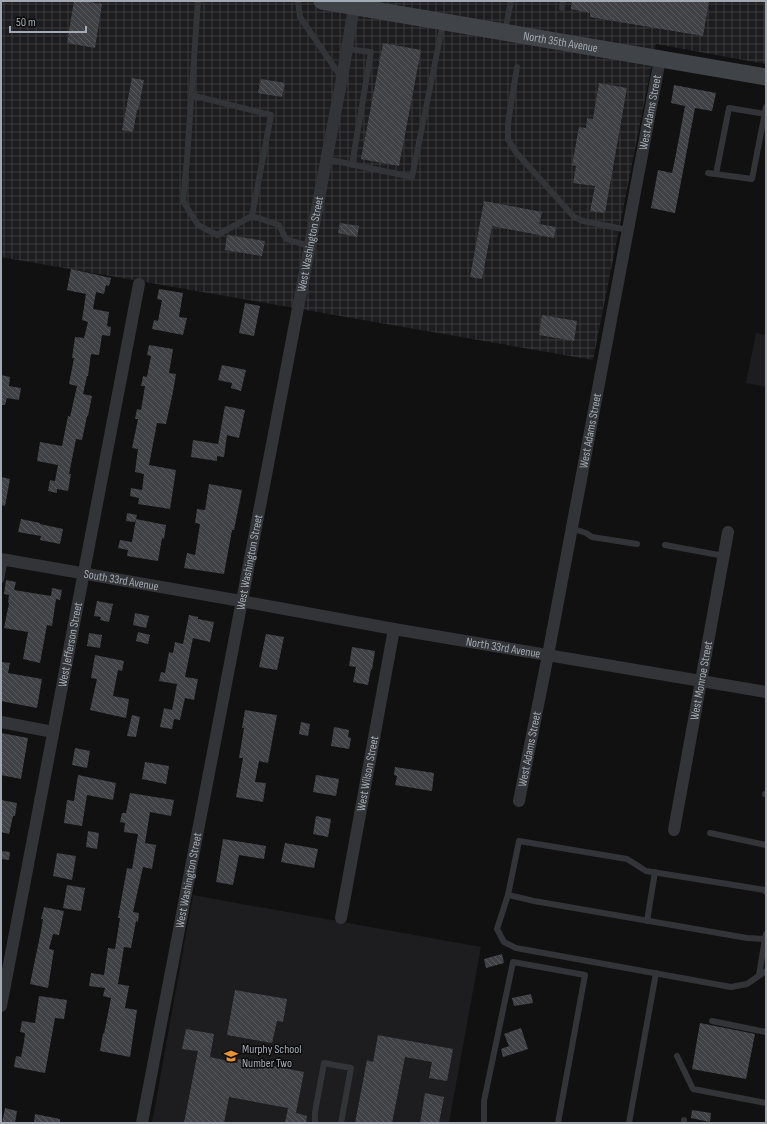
<svg xmlns="http://www.w3.org/2000/svg" width="767" height="1124" viewBox="0 0 767 1124" font-family="'Sofia Sans Condensed',sans-serif">
	<style>
		.built { fill: #1d1d1f }
		.industrial { fill: url(#industrial-grid) }
		.building { fill: url(#building-back-hatch) }
		.lines { fill: none; stroke-linecap: round; stroke-linejoin: round }
		.lane { stroke: #323437; stroke-width: 6 }
		.street { stroke: #323437; stroke-width: 12 }
		.secondary { stroke: #404347; stroke-width: 17 }
		.labels { text-anchor: middle; dominant-baseline: central; stroke-width: 3; stroke-linejoin: round; paint-order: stroke }
		.street-label { font-size: 12px; fill: #a3aab3; stroke: #0c0c0d }
		.poi-label { font-size: 12px; fill: #a3aab3; stroke: #0c0c0d; text-anchor: start }
	</style>
	<defs>
		<pattern id="industrial-grid" width="8" height="8" patternUnits="userSpaceOnUse"><rect width="8" height="8" fill="#1d1d1f"/><path d="M0 4h8M4 0v8" fill="none" stroke="#3b3b3d"/></pattern>
		<pattern id="building-back-hatch" width="6" height="6" patternUnits="userSpaceOnUse"><rect width="6" height="6" fill="#404145"/><path d="M-1 5l2 2M0 0l6 6M5-1l2 2" fill="none" stroke="#585a5d"/></pattern>
	</defs>
	<rect width="100%" height="100%" fill="#111112"/>
	<!-- built -->
	<g class="built">
		<polygon points="756,333 766,335 766,387 746,383"/>
		<polygon points="193,895 481,947 449,1123 152,1123"/>
	</g>
	<!-- industrial -->
	<polygon class="industrial" points="1,1 766,1 766,64 656,44 593,360 1,257"/>
	<!-- building -->
	<g class="building">
		<polygon points="74,1 84,1 102,4 95,48 67,43"/>
		<polygon points="572,1 709,1 703,36 590,17 590,13 571,9"/>
		<polygon points="383,43 421,50 399,166 361,159"/>
		<polygon points="132,78 144,80 138,111 137,110 133,132 122,130"/>
		<polygon points="261,79 285,83 282,97 258,93"/>
		<polygon points="599,83 627,88 605,213 590,211 595,186 573,183 576,166 572,165 579,127 586,128 587,118 593,119"/>
		<polygon points="674,85 716,93 712,111 695,108 675,213 651,208 658,170 672,173 675,159 685,106 671,103"/>
		<polygon points="484,201 542,212 539,224 556,227 554,238 492,226 482,279 470,277"/>
		<polygon points="340,223 359,226 357,237 338,233"/>
		<polygon points="227,235 265,241 262,256 225,250"/>
		<polygon points="71,269 111,278 109,286 106,285 104,294 96,292 93,309 109,312 107,326 111,327 110,336 102,335 99,355 91,354 88,376 87,376 83,394 92,396 88,416 87,416 82,440 76,439 69,474 71,474 68,491 57,489 57,493 48,491 50,480 55,481 58,465 37,461 40,442 62,446 68,416 70,417 77,386 69,384 74,358 72,358 75,337 84,338 88,322 82,320 86,294 67,290"/>
		<polygon points="159,289 183,293 179,317 187,318 183,335 152,329 154,320 158,321 162,300 157,299"/>
		<polygon points="245,303 260,306 254,336 239,333"/>
		<polygon points="542,315 577,321 574,341 539,335"/>
		<polygon points="149,345 173,349 169,373 176,374 173,392 166,424 157,423 149,465 176,470 170,509 138,504 139,498 130,496 131,488 142,490 144,474 135,472 138,449 132,448 138,419 135,419 137,409 141,410 145,386 141,386 143,376 147,377 151,356 147,355"/>
		<polygon points="222,365 246,370 241,391 231,388 232,383 218,380"/>
		<polygon points="1,375 10,377 9,386 21,388 19,400 7,398 5,405 1,405"/>
		<polygon points="225,406 245,410 239,438 227,435 224,457 217,456 217,461 191,457 193,440 218,444"/>
		<polygon points="1,477 10,479 5,506 1,505"/>
		<polygon points="209,484 242,490 234,530 232,530 224,574 184,568 187,553 195,555 200,524 195,523 197,509 205,510"/>
		<polygon points="127,513 137,515 135,522 126,521"/>
		<polygon points="21,519 40,523 40,524 63,529 60,544 40,540 41,536 18,532"/>
		<polygon points="136,519 166,525 164,539 162,538 158,561 127,556 128,550 118,548 120,540 132,542"/>
		<polygon points="6,580 16,582 14,590 51,596 52,588 62,590 60,600 56,599 52,626 47,625 40,663 23,659 28,632 4,628 9,603 8,602 9,595 4,594"/>
		<polygon points="97,601 113,604 109,622 100,620 101,617 94,616"/>
		<polygon points="135,613 149,616 146,628 133,625"/>
		<polygon points="189,615 198,617 198,619 214,622 210,642 193,638 185,677 198,679 194,700 185,698 180,720 174,719 172,729 160,727 164,708 172,710 177,684 159,681 161,672 165,673 169,652 173,653 175,642 183,644"/>
		<polygon points="138,632 150,635 148,644 136,641"/>
		<polygon points="89,633 102,635 100,648 87,646"/>
		<polygon points="266,634 284,637 277,670 259,667"/>
		<polygon points="352,647 375,651 372,670 371,669 368,685 353,682 356,667 349,666"/>
		<polygon points="95,655 124,661 122,671 118,670 113,696 129,699 126,718 90,710 97,679 91,678"/>
		<polygon points="1,662 10,663 8,673 42,679 37,708 1,701"/>
		<polygon points="245,710 277,715 268,763 259,761 255,782 266,783 263,802 236,797 243,758 239,758 244,728 242,728"/>
		<polygon points="132,715 140,717 136,737 127,736"/>
		<polygon points="301,722 310,724 308,736 299,734"/>
		<polygon points="334,727 349,730 348,737 351,738 349,749 331,746"/>
		<polygon points="1,733 28,738 21,779 1,775"/>
		<polygon points="75,748 90,751 87,768 72,765"/>
		<polygon points="145,762 169,766 166,784 142,779"/>
		<polygon points="395,767 434,773 432,791 395,785 397,776 394,775"/>
		<polygon points="78,775 116,783 113,800 87,795 82,826 64,823 67,800 74,801"/>
		<polygon points="316,775 339,779 336,796 313,792"/>
		<polygon points="130,793 174,800 171,816 150,812 145,843 156,845 152,869 143,867 133,912 139,913 138,922 136,921 131,948 124,947 118,984 129,986 125,1008 137,1010 130,1057 100,1051 103,1033 104,1034 111,998 103,996 105,988 89,986 91,973 104,975 108,948 115,949 120,918 118,918 127,868 132,869 138,834 124,832 125,823 120,822 122,813 126,813"/>
		<polygon points="1,800 17,803 15,816 13,816 9,834 1,832"/>
		<polygon points="316,816 331,819 328,837 313,834"/>
		<polygon points="88,831 99,833 97,849 86,847"/>
		<polygon points="223,839 266,846 264,859 239,855 233,885 216,882"/>
		<polygon points="285,843 318,849 314,868 281,862"/>
		<polygon points="1,851 10,852 9,860 1,859"/>
		<polygon points="57,853 76,856 72,880 53,876"/>
		<polygon points="67,885 85,888 81,911 63,908"/>
		<polygon points="44,907 64,911 59,935 53,934 49,949 54,950 48,988 30,984 41,931 43,919 41,919"/>
		<polygon points="502,954 504,963 486,968 484,959"/>
		<polygon points="235,990 287,999 283,1022 277,1021 272,1043 227,1035"/>
		<polygon points="531,994 533,1003 514,1006 512,998"/>
		<polygon points="39,996 67,1000 64,1019 55,1018 45,1073 14,1067 16,1056 21,1057 24,1042 25,1033 20,1032 22,1021 35,1023"/>
		<polygon points="700,1023 755,1034 746,1079 692,1069"/>
		<polygon points="521,1028 528,1049 503,1057 501,1049 509,1046 504,1034"/>
		<polygon points="186,1029 214,1034 210,1057 237,1063 238,1059 304,1072 296,1113 307,1116 306,1123 285,1123 288,1108 229,1097 224,1123 184,1123 198,1051 182,1049"/>
		<polygon points="378,1035 453,1049 447,1081 429,1078 432,1062 405,1057 392,1123 355,1123 367,1060 373,1062"/>
		<polygon points="425,1093 444,1097 439,1123 420,1123"/>
		<polygon points="5,1108 17,1111 15,1123 2,1123"/>
		<polygon points="692,1110 711,1113 710,1122 691,1118"/>
		<polygon points="35,1114 60,1119 60,1123 34,1123"/>
	</g>
	<g class="lines">
		<!-- lane -->
		<g class="lane">
			<polyline points="198,1 187,159 183,201 198,225 217,235 252,216"/>
			<polyline points="298,1 300,17 341,77"/>
			<polyline points="562,8 563,1"/>
			<polyline points="505,31 511,1"/>
			<polyline points="347,49 371,52 352,165"/>
			<polyline points="517,67 508,123 508,139 515,151 574,217 583,221 628,230"/>
			<polyline points="191,95 271,115 252,216 279,225 286,239 309,246"/>
			<polyline points="326,159 412,177 443,23"/>
			<polyline points="708,173 752,179 766,107"/>
			<polyline points="716,174 729,108 765,114"/>
			<polyline points="571,528 586,533 592,537 637,544"/>
			<polyline points="665,545 724,556"/>
			<polyline points="1,580 5,559"/>
			<polyline points="765,794 766,794"/>
			<polyline points="710,833 766,845"/>
			<polyline points="766,892 765,890 646,871 627,859 519,841 508,895 497,929 504,942 516,948 731,987 747,984 766,971"/>
			<polyline points="508,895 534,901 747,938 765,939 766,934"/>
			<polyline points="647,921 655,872"/>
			<polyline points="759,975 765,939"/>
			<polyline points="712,1021 766,1032"/>
			<polyline points="677,1056 693,1089 766,1103"/>
			<polyline points="315,1123 315,1112 324,1063 351,1068 341,1123"/>
			<polyline points="484,1123 484,1101 513,962 585,975 558,1123"/>
			<polyline points="629,1123 656,973"/>
			<polyline points="684,1123 684,1120"/>
		</g>
		<!-- street -->
		<g class="street">
			<path id="s1" d="M1,559l240,42 153,28 372,63"/>
			<polyline points="1,722 53,732"/>
			<path id="s2" d="M519,801l29,-146 112,-596"/>
			<path id="s3" d="M674,830l54,-298"/>
			<path id="s4" d="M341,918l53,-289"/>
			<path id="s5" d="M1,1006l138,-722"/>
			<path id="s6" d="M142,1123l200,-1045 13,-77"/>
		</g>
		<!-- secondary -->
		<path class="secondary" id="s7" d="M322,1l444,76"/>
	</g>
	<!-- icons -->
	<defs>
		<symbol id="school-bare" viewBox="-9 -9 18 18"><path d="M0-5L7-2L0 1L-7-2ZM-4 1L0 2.5L4 1V4Q0 6-4 4Z" fill="#e89233" stroke="#0c0c0d" stroke-width="2.5" paint-order="stroke"/></symbol>
	</defs>
	<g fill-rule="evenodd">
		<use href="#school-bare" x="221" y="1046" width="20" height="20"/>
	</g>
	<g class="labels">
		<!-- street labels -->
		<g class="street-label">
			<text stroke="none"><textPath href="#s7" startOffset="242">North 35th Avenue</textPath></text>
			<text stroke="none"><textPath href="#s2" startOffset="701">West Adams Street</textPath></text>
			<text stroke="none"><textPath href="#s6" startOffset="895">West Washington Street</textPath></text>
			<text stroke="none"><textPath href="#s2" startOffset="377">West Adams Street</textPath></text>
			<text stroke="none"><textPath href="#s6" startOffset="571">West Washington Street</textPath></text>
			<text stroke="none"><textPath href="#s1" startOffset="122">South 33rd Avenue</textPath></text>
			<text stroke="none"><textPath href="#s5" startOffset="368">West Jefferson Street</textPath></text>
			<text stroke="none"><textPath href="#s1" startOffset="510">North 33rd Avenue</textPath></text>
			<text stroke="none"><textPath href="#s3" startOffset="152">West Monroe Street</textPath></text>
			<text stroke="none"><textPath href="#s2" startOffset="53">West Adams Street</textPath></text>
			<text stroke="none"><textPath href="#s4" startOffset="147">West Wilson Street</textPath></text>
			<text stroke="none"><textPath href="#s6" startOffset="247">West Washington Street</textPath></text>
		</g>
		<!-- poi labels -->
		<g class="poi-label">
			<text x="242" y="1049">Murphy School<tspan x="242" dy="14">Number Two</tspan></text>
		</g>
	</g>
	<!-- border -->
	<rect width="767" height="1124" fill="none" stroke="#a3aab3" stroke-width="4"/>
	<!-- scale -->
	<path d="M10 26v6h76v-6" fill="none" stroke="#a3aab3" stroke-width="2"/>
	<text x="16" y="26" font-size="12" fill="#a3aab3" stroke="#0c0c0d" stroke-width="3" paint-order="stroke">50 m</text>
</svg>
